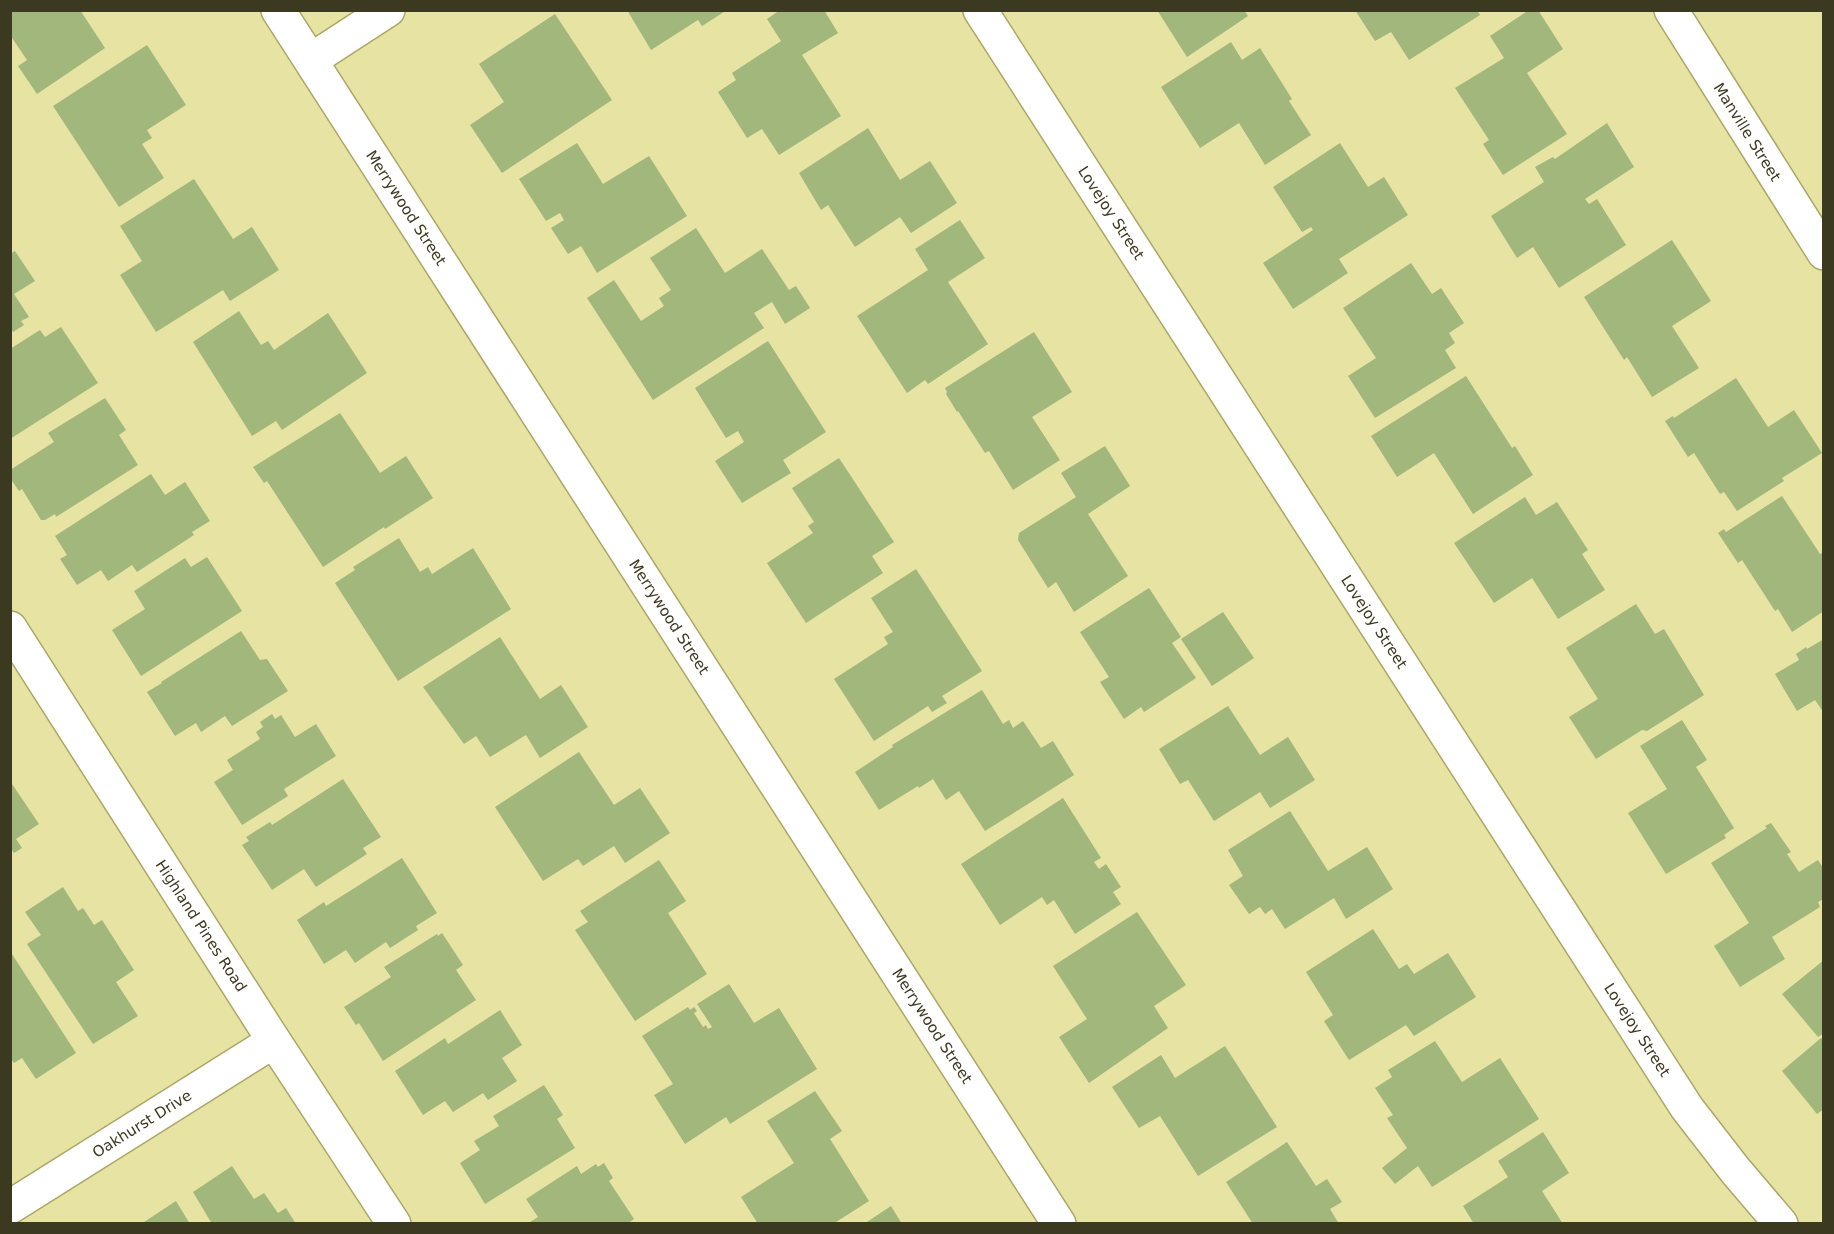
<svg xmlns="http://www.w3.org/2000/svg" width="1834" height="1234" viewBox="0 0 1834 1234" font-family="'DejaVu Sans',sans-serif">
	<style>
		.building { fill: #a1b77c }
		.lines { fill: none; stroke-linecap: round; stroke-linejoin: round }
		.minor-casing { stroke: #aba768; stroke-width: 36 }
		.minor { stroke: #fff; stroke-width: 33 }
		.labels { text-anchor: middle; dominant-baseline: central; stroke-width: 5; stroke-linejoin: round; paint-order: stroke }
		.street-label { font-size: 15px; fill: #3b391f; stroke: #fff }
	</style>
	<rect width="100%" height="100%" fill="#e7e3a2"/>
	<!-- building -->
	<g class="building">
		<polygon points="10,10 80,10 105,48 37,94 18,66 27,60 10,35"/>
		<polygon points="627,10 727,10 702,26 698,20 651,50"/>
		<polygon points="780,10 824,10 838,33 802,55 841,116 779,155 762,129 747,138 718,92 736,80 732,73 781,41 767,19"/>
		<polygon points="1157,10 1244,10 1248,16 1187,57"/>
		<polygon points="1355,10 1477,10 1480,15 1409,60 1391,32 1375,41"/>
		<polygon points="1529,10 1538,10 1563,49 1527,73 1567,134 1503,175 1483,144 1489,140 1455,88 1504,58 1490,36"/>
		<polygon points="555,14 612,100 502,173 470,125 504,102 479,64"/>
		<polygon points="1231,42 1242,60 1260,48 1292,99 1289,101 1311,135 1265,165 1239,123 1200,148 1161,87"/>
		<polygon points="147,45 186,105 147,130 152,138 142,144 164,178 119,207 53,106"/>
		<polygon points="1607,123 1634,167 1585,199 1589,204 1597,199 1626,245 1559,288 1533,247 1517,258 1491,216 1544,182 1535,167 1553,157 1555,159"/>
		<polygon points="868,128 900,180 930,161 957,203 911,233 900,217 855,247 828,205 821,210 799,173"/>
		<polygon points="577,143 603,184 649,156 687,216 597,273 581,246 568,254 551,228 564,220 560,213 546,221 519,179"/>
		<polygon points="1340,143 1368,187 1384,177 1408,215 1339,259 1348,273 1293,309 1263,263 1313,230 1311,227 1302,232 1273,187"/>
		<polygon points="194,179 233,239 252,227 279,270 230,301 223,290 156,332 120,275 142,261 120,226"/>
		<polygon points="960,220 985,258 948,282 988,344 928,384 925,380 907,393 857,316 928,270 915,249"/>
		<polygon points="696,228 725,273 762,249 789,290 796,286 810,308 785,324 772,302 754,313 764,328 653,400 587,298 614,280 641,321 664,306 659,298 671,290 650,258"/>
		<polygon points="1672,240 1711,301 1672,326 1699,368 1652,397 1627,357 1624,360 1584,297"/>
		<polygon points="15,251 35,281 14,294 29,317 21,321 24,325 13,332 10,327 10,254"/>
		<polygon points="1411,263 1432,294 1441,288 1464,323 1449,333 1455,343 1445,350 1456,368 1375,418 1348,376 1376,358 1343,308"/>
		<polygon points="239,311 261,345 268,341 274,350 328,313 367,373 282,430 276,421 252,436 193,342"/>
		<polygon points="61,327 98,383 10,439 10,349 40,330 45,337"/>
		<polygon points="1034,332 1072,392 1032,417 1060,460 1013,490 989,451 985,453 958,411 957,412 946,394 947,392 945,388"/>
		<polygon points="768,341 826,432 783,460 791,473 742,503 715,461 744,442 738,431 726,438 695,388"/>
		<polygon points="1466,376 1512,448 1515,446 1533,475 1473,514 1434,453 1397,477 1371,436"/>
		<polygon points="1736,378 1768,427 1794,410 1822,453 1782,478 1784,481 1737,511 1724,492 1720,494 1694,453 1688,457 1665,421 1673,416 1674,418"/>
		<polygon points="105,398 126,430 119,435 138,465 56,517 55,514 45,520 41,520 22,489 19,491 10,478 10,470 54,442 48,433"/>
		<polygon points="340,413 380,473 406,456 433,498 385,529 384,527 323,567 267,481 264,483 253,467"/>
		<polygon points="1105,446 1130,486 1088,514 1128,576 1074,612 1056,582 1048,588 1018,540 1019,533 1076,497 1061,473"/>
		<polygon points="839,458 894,542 872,556 883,573 806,623 767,563 813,533 808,526 814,522 792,488"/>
		<polygon points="151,474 165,495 185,482 210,521 192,532 194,535 137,572 132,565 108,581 101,570 77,585 60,559 67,555 55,536"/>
		<polygon points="1782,496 1820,554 1824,552 1824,611 1792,632 1778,609 1775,611 1742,560 1738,563 1718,533 1724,529 1726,532"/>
		<polygon points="1525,497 1536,515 1557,502 1588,550 1582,554 1605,590 1558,619 1532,578 1494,603 1454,543"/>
		<polygon points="399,538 420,572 428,567 432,574 473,548 511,609 398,681 335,583 355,570 353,567"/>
		<polygon points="207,557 242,611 141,676 112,630 145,609 134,591 185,558 191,567"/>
		<polygon points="916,569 982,671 942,696 947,703 932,712 928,706 874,741 834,679 888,644 884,637 893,632 871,598"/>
		<polygon points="1149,588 1181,637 1172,643 1196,678 1144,712 1141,707 1124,719 1100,682 1109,677 1080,632"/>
		<polygon points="1636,604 1655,634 1664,629 1704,695 1647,731 1642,730 1596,759 1569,717 1598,699 1566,648"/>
		<polygon points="1223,612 1254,658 1212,686 1181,639"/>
		<polygon points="241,631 260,660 267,659 288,691 232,726 225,716 201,732 196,723 175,736 147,692 162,683 161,682"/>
		<polygon points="500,637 540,699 561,685 588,727 540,758 526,735 490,757 476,736 464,744 423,687"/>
		<polygon points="1824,639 1824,713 1815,700 1797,711 1775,674 1799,660 1796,654 1806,647 1807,649"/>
		<polygon points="982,690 1003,724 1009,720 1013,728 1023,721 1041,748 1053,741 1074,775 985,831 959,791 946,800 933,779 919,788 918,786 879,810 855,772 893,747 892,745"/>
		<polygon points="1228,706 1260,755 1288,737 1315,780 1270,808 1260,792 1214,821 1188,780 1180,784 1159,749"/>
		<polygon points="272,714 275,719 281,715 295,737 316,724 336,756 284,789 288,796 242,825 214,782 233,770 227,760 260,739 256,732 263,727 260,722"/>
		<polygon points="1682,720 1707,760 1696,767 1734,828 1724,835 1726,838 1666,874 1628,813 1667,789 1640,746"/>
		<polygon points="579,752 614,805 640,788 670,833 625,863 614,846 583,866 578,859 543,881 495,807"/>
		<polygon points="343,779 381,837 363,848 367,854 316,887 304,869 272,890 242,845 249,841 246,837 270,822 272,825"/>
		<polygon points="10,781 39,824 16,839 22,848 14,853 10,847"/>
		<polygon points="1063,798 1101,858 1094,862 1099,869 1106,864 1121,887 1113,892 1121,904 1075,934 1054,900 1047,905 1042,897 1000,925 961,864"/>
		<polygon points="1290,811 1328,871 1367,847 1393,889 1346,919 1334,898 1285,929 1272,909 1265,914 1260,907 1249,914 1229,885 1243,876 1228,850"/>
		<polygon points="1771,823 1791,852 1787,854 1799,872 1818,860 1824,869 1824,899 1818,902 1820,907 1772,937 1785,959 1740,987 1714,946 1749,923 1711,863 1767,828 1765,826"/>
		<polygon points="402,858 437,913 416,926 418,930 390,948 386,942 355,963 346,950 324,964 297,920 324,902 326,906"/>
		<polygon points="659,860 686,901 668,913 707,974 635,1021 575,930 588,922 580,911"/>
		<polygon points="63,887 78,911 83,908 94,925 102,920 134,970 116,982 138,1016 93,1044 27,944 41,935 25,912"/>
		<polygon points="1137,912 1186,985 1154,1006 1168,1028 1089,1083 1059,1037 1087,1019 1053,966"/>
		<polygon points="1373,929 1399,969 1407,964 1414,974 1448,953 1476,997 1414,1036 1406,1025 1349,1060 1324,1021 1333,1015 1306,972"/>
		<polygon points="442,933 463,965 456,970 476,1000 383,1061 359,1023 356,1025 344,1007 391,977 384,967 437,934 438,936"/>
		<polygon points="10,951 76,1053 36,1079 22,1058 14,1063 10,1058"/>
		<polygon points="1824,960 1824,1033 1818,1037 1782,994"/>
		<polygon points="729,984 754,1023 779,1008 817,1069 730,1124 726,1117 685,1144 654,1095 673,1084 642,1036 688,1007 690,1010 694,1007 697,1011 694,1013 703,1027 706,1025 708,1029 712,1027 697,1004"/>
		<polygon points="500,1010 522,1045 502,1058 517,1081 488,1100 483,1093 453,1112 445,1101 423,1115 395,1071 445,1038 448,1044"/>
		<polygon points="1821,1038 1824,1041 1824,1109 1817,1114 1782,1071"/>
		<polygon points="1435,1041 1462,1082 1500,1058 1539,1119 1432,1187 1418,1166 1395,1184 1382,1168 1407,1148 1387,1118 1393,1115 1375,1088 1392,1077 1388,1070"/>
		<polygon points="1225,1046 1277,1127 1198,1176 1160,1116 1139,1128 1112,1087 1161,1055 1175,1078"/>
		<polygon points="544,1085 563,1115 557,1119 575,1148 485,1204 460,1163 480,1150 474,1141 499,1126 493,1116"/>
		<polygon points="815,1091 842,1131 830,1139 869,1201 833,1224 758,1224 741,1197 794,1163 767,1121"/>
		<polygon points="1543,1132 1569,1173 1542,1191 1563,1224 1474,1224 1463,1206 1508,1177 1498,1161"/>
		<polygon points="1287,1142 1316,1186 1327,1179 1342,1202 1330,1209 1339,1224 1253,1224 1226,1182"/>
		<polygon points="604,1163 613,1178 609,1181 634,1219 627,1224 527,1224 538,1217 526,1199 577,1166 581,1174 596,1164 598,1167"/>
		<polygon points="232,1166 254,1199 264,1193 278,1213 286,1208 296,1224 212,1224 193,1192"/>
		<polygon points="176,1201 190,1224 141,1224"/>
		<polygon points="891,1206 902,1224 864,1224"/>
	</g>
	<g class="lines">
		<defs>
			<g id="minor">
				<polyline points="278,10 1059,1224"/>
				<polyline points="980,10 1687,1108 1735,1170 1781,1224"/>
				<polyline points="1671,10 1824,253"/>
				<polyline points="311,60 388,10"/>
				<polyline points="10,628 274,1041 394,1224"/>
				<polyline points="10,1207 274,1041"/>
			</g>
		</defs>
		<!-- minor casing -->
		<use href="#minor" class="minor-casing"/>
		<!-- minor -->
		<use href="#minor" class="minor"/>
	</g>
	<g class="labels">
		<!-- street labels -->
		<g class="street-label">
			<text transform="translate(1747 132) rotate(58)">Manville Street</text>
			<text transform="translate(406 208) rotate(57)">Merrywood Street</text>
			<text transform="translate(1111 213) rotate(57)">Lovejoy Street</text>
			<text transform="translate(669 617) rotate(57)">Merrywood Street</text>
			<text transform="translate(1374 622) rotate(57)">Lovejoy Street</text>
			<text transform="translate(201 926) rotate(57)">Highland Pines Road</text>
			<text transform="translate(932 1026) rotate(57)">Merrywood Street</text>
			<text transform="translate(1637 1030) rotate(57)">Lovejoy Street</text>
			<text transform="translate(142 1124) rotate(-32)">Oakhurst Drive</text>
		</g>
	</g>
	<!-- border -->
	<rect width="1834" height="1234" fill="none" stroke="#3b391f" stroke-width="24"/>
</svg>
